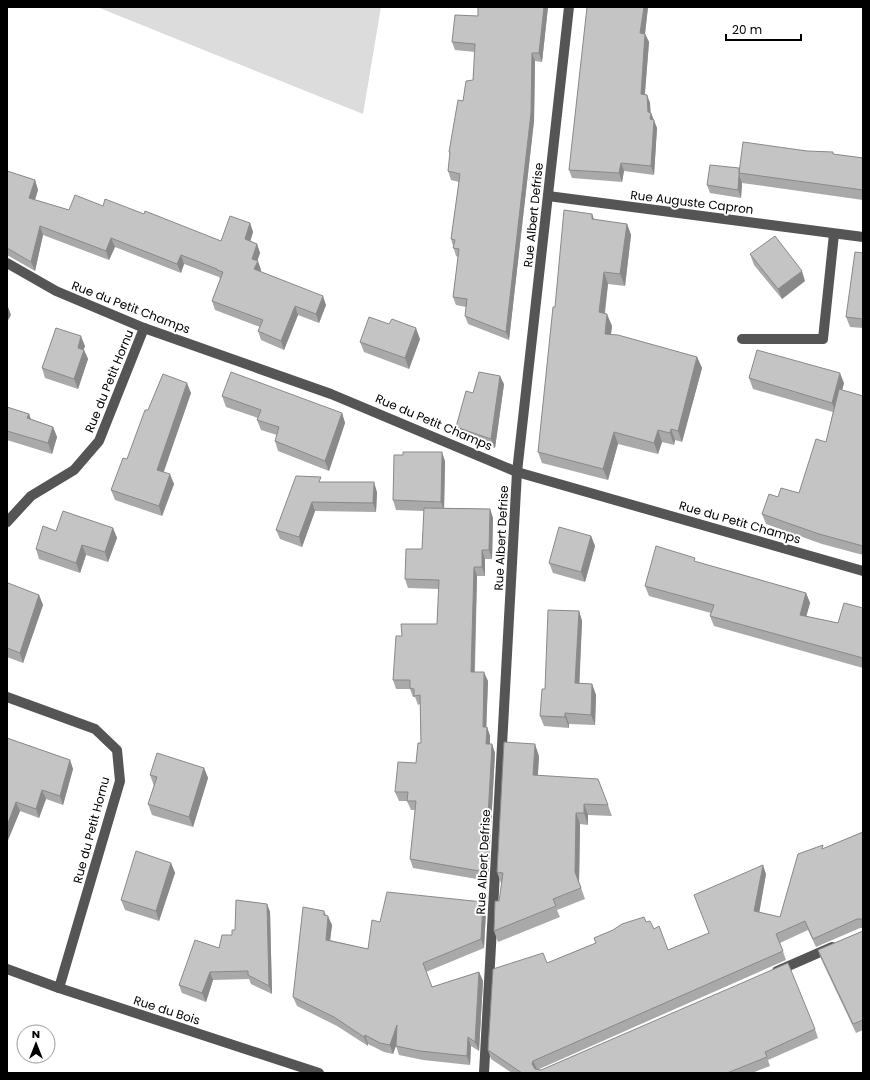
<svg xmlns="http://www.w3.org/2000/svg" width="870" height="1080" viewBox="0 0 870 1080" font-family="Poppins,sans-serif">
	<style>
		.green { fill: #dcdcdc }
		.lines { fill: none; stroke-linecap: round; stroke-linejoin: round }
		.minor { stroke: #555; stroke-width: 10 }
		.wall { fill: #a9a9a9 }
		.shaded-wall { fill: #898989 }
		.building { fill: #c4c4c4; stroke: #898989 }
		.labels { text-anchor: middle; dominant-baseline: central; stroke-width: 4; stroke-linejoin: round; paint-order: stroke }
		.street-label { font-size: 12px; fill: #000; stroke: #fff }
	</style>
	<rect width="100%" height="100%" fill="#fff"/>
	<!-- green -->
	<polygon class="green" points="97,7 381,7 363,114"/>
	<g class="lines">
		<!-- minor -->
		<g class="minor">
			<polyline points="548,196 863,237"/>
			<polyline points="7,263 56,291 144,328 331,394 517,472 863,571"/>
			<polyline points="742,339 823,339 834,234"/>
			<polyline points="7,522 31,496 74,470 99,441 144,328"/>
			<polyline points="7,697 95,729 117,750 120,781 59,988"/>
			<polyline points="7,969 59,988 319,1073"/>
			<polyline points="777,971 832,947"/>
			<polyline points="484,1073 517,472 569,7"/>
		</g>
	</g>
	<!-- wall -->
	<g class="wall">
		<polygon points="548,7 542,62 535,61 534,121 509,340 468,324 465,316 466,307 456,305 453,297 458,257 456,256 451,239 459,182 451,180 448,171 450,155 449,152 463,101 473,80 475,52 455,50 452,42 478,16"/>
		<polygon points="648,7 645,34 649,42 645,94 647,95 650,103 650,113 651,113 657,128 654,175 624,171 622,182 572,178 569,170"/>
		<polygon points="834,155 863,158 863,200 742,183 741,198 710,193 707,185 739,168"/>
		<polygon points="7,171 35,180 38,190 35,200 69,210 103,206 144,214 221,241 250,223 253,232 250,241 257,244 260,253 257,261 261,270 260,271 326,305 319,323 298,315 284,350 261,340 258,331 260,327 215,310 212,301 220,279 219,277 184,264 181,273 115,247 109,260 43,235 35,271 7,255"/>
		<polygon points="592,214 594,220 627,224 631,235 625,286 608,284 605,314 612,326 611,335 697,357 702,368 682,442 675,440 674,445 662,442 658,454 618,444 608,480 542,463 538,452 555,307"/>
		<polygon points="863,253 863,328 850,327 846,317"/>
		<polygon points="750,254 805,281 782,299 754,265"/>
		<polygon points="420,339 409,369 364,352 360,342"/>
		<polygon points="85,346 83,350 84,350 88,359 78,389 45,378 42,368"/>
		<polygon points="749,378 844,383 842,390 863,396 863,555 822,544 766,524 762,514 778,497 799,493 826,442 833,412 753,389"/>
		<polygon points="504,384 495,448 459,435 456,427 473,393"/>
		<polygon points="191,393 163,472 174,484 162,516 115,500 111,490 127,459 148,410"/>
		<polygon points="222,396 342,413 345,423 329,471 278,451 275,441 277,435 261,430 257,420 258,418 226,407"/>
		<polygon points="7,407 29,414 31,419 53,427 57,437 52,454 7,440"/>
		<polygon points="445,461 444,508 490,509 493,518 492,559 485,559 485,576 477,576 475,672 488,681 486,727 487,727 490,736 490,744 492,744 495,753 488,881 413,868 410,859 415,810 411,810 407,801 399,801 395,792 416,763 421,743 420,704 418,705 415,697 413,697 410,689 396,689 393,680 402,636 437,624 439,589 408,588 405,579 422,549 424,511 396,510 393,500"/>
		<polygon points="322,482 377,492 376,512 315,511 302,547 280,539 276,530"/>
		<polygon points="113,528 117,538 108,562 86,555 80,573 39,559 36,549 56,531"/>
		<polygon points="591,536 595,546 585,582 553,573 549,563"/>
		<polygon points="697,562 806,593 810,603 806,616 838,623 863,608 863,668 714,626 710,616 711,613 649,596 645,586"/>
		<polygon points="7,586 39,595 43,605 23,663 7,657"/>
		<polygon points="579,611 582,621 579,683 592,684 596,695 595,725 569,724 569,728 544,726 540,716 545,689"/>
		<polygon points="7,738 70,760 73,769 63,805 46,799 39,818 20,811 8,840 7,839"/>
		<polygon points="539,756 538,775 608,805 612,816 588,815 588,825 580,824 579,882 585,899 557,910 560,917 498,942 494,931 502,883 501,883 497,872"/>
		<polygon points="204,768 208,778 193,827 152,815 148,804 154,786 150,775"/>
		<polygon points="863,832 863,928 860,928 816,947 808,930 780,943 786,960 537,1070 541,1070 815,1029 818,1038 768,1060 770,1066 752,1073 512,1073 491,1059 488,1050 547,963 646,922 654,929 668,950 709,933 766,874 759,912 780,917 824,848"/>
		<polygon points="171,863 175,873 159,921 125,910 121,900"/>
		<polygon points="267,904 270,912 272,994 251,984 249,979 213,980 206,1002 182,993 179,985 232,935 235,930"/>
		<polygon points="324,911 326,915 332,925 330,940 368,949 380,922 486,911 484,948 426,972 432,987 479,972 483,981 479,1051 471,1046 470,1065 423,1060 399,1055 396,1046 393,1054 384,1052 368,1044 368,1046 337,1026 297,1006 293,997"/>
		<polygon points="863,931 863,1030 856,1033 821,959 818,950"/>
	</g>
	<!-- shaded-wall -->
	<g class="shaded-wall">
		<polygon points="544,7 548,7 542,62 539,53"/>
		<polygon points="644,7 648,7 644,42 640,33"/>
		<polygon points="645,34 649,42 644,103 641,94"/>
		<polygon points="532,53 535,61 534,121 509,340 506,332"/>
		<polygon points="647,95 650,103 651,117 651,113 657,128 654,175 651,166"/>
		<polygon points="621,163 624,171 622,182 619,173"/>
		<polygon points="739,175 742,183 741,198 738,190"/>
		<polygon points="35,180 38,190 32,208 29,198"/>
		<polygon points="592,214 596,225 592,219"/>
		<polygon points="250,223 253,232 248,249 245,239"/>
		<polygon points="627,224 631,235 625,286 620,274"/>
		<polygon points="40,226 43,235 35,271 31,262"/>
		<polygon points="111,238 115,247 109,260 106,251"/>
		<polygon points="257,244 260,253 256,265 258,261 261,270 258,278 252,259"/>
		<polygon points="181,255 184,264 181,273 177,264"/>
		<polygon points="802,271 805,281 782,299 778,289"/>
		<polygon points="604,272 608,284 603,324 599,312"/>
		<polygon points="323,296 326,305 319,323 316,314"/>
		<polygon points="7,304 11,315 7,322"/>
		<polygon points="295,306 298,315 284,350 281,341"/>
		<polygon points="607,314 612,326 609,346 605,334"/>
		<polygon points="416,328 420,339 409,369 405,358"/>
		<polygon points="81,336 85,346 81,357 78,348"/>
		<polygon points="84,350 88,359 78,389 74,379"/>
		<polygon points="697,357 702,368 682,442 678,431"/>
		<polygon points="840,373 844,383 836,413 832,403"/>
		<polygon points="500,376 504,384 495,448 491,439"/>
		<polygon points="187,383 191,393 161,480 157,470"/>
		<polygon points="342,413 345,423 329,471 325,461"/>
		<polygon points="29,414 32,424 27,418"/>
		<polygon points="53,427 57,437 52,454 48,443"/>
		<polygon points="671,429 675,440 674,445 670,433"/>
		<polygon points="658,430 662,442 658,454 654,443"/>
		<polygon points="614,432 618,444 608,480 603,469"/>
		<polygon points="442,452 445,461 444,511 441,502"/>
		<polygon points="170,474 174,484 162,516 159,506"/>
		<polygon points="374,482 377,492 376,512 373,503"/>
		<polygon points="312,502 315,511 302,547 299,537"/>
		<polygon points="490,509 493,518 492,559 489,550"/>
		<polygon points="113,528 117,538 108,562 105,552"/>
		<polygon points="591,536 595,546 585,582 581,572"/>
		<polygon points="82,545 86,555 80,573 76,563"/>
		<polygon points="482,550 485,559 485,576 482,567"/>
		<polygon points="474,567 477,576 474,681 471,672"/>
		<polygon points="806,593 810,603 804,625 800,615"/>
		<polygon points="39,595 43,605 23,663 20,653"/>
		<polygon points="579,611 582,621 579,694 575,683"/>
		<polygon points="484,672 488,681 486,736 483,727"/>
		<polygon points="592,684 596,695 595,725 591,715"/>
		<polygon points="565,713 569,724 569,728 565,717"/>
		<polygon points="487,727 490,736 490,753 486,744"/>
		<polygon points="492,744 495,753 488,881 485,872"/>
		<polygon points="535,744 539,756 537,786 533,775"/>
		<polygon points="70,760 73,769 63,805 60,796"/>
		<polygon points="204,768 208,778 193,827 189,817"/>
		<polygon points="42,790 46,799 39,818 36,809"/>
		<polygon points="16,802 20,811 8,840 7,836 7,826"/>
		<polygon points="584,804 588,815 588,825 584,813"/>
		<polygon points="576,813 580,824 579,884 575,872"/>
		<polygon points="171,863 175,873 159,921 156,911"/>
		<polygon points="763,865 766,874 758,920 754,911"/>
		<polygon points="483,902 486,911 484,948 481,939"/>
		<polygon points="267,904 270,912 272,994 269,986"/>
		<polygon points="328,916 332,925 329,949 326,940"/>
		<polygon points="210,972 213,980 206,1002 202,993"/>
		<polygon points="479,972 483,981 479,1051 475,1042"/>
		<polygon points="397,1025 400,1034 393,1054 390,1045"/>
		<polygon points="365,1035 368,1044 368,1046 364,1037"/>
		<polygon points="468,1037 471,1046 470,1065 467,1056"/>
		<polygon points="533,1061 537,1069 536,1073 532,1064"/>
	</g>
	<!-- building -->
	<g class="building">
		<polygon points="478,7 544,7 539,53 532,53 531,113 506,332 465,316 467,299 453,297 459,249 453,248 455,240 451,239 460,174 448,171 450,152 449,152 458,100 463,101 466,81 473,80 475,44 452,42 455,15 478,16"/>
		<polygon points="587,7 644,7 640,33 645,34 641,94 647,95 648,112 651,113 650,119 654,120 651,166 621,163 619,173 569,170"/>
		<polygon points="743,142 807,151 833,152 833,154 863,158 863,190 739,173"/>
		<polygon points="710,165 739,168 739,175 738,190 707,185"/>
		<polygon points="7,171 35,180 29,198 69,210 75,195 103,206 105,199 144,214 145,211 221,241 230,216 250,223 245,239 257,244 252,259 258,261 254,269 323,296 316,314 295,306 281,341 258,331 263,320 212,301 223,272 217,270 217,269 181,255 177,264 111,238 106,251 40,226 31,262 7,248"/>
		<polygon points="564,210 592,214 592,219 627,224 620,274 604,272 599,312 607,314 605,334 618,335 697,357 678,431 671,429 670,433 658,430 654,443 614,432 603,469 538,452 553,307 555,307"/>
		<polygon points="775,236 802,271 778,289 750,254"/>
		<polygon points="855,252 863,253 863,319 846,317"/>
		<polygon points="369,317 389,324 392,319 416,328 405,358 360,342"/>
		<polygon points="56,328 81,336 78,348 84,350 74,379 42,368"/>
		<polygon points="757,350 840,373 832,403 749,378"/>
		<polygon points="231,372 342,413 325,461 275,441 279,427 257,420 261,410 222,396"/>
		<polygon points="479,372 500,376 491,439 456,427 466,391 473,393"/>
		<polygon points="163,374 187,383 157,470 170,474 159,506 111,490 123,458 127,459 145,410 148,410"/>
		<polygon points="839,389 863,396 863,546 819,534 762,514 769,494 778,497 781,488 799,493 816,439 826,442"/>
		<polygon points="7,407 29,414 27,418 53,427 48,443 7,431"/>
		<polygon points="403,452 442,452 441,502 393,500 394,455 403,455"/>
		<polygon points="296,476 321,477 319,482 374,482 373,503 312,502 299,537 276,530"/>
		<polygon points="424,508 490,509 489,550 482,550 482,567 474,567 471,672 484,672 483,727 487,727 486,744 492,744 485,872 410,859 416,801 407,801 408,792 395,792 398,762 416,763 418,743 421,743 420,695 414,696 414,689 410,688 410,680 393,680 396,636 402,636 401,624 437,624 439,580 405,579 406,549 422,549"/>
		<polygon points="63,511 113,528 105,552 82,545 76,563 36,549 43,526 56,531"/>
		<polygon points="559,527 591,536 581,572 549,563"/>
		<polygon points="656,546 695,558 694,561 806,593 800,615 838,623 844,603 863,608 863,658 710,616 714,605 645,586"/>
		<polygon points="8,583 39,595 20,653 7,648 7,586"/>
		<polygon points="548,610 579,611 575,683 592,684 591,715 565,713 565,717 540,716 542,689 545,689"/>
		<polygon points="7,738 70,760 60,796 42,790 36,809 16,802 7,826"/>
		<polygon points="504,742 535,744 533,775 598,779 608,805 584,804 584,813 576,813 575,872 581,888 553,899 556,906 494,931 495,901 499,901 503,873 497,872"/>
		<polygon points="157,753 204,768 189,817 148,804 157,777 150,775"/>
		<polygon points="863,832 863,920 861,919 857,919 813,939 805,921 776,934 783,951 533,1061 532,1064 535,1069 541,1070 788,963 815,1029 765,1052 767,1057 727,1073 522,1073 488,1050 493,969 543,953 547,963 596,943 594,938 613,930 622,924 644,917 646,922 650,921 654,929 659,926 668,950 709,933 694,895 763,865 754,911 780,917 798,854 823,845 822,849"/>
		<polygon points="136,851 171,863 156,911 121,900"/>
		<polygon points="387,892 483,902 481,939 423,963 432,987 479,972 475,1042 468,1037 467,1056 420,1051 396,1046 397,1025 390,1045 380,1043 365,1035 364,1037 334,1017 293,997 303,907 324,911 324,915 328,916 326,940 368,949 372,920 380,922"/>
		<polygon points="236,900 267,904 269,986 248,975 248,971 210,972 202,993 179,985 195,940 219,948 222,935 232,935 232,930 235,930"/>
		<polygon points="863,931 863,1020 853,1024 818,950"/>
	</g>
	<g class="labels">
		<!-- street labels -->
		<g class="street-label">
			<text transform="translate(692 202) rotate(7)">Rue Auguste Capron</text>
			<text transform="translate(533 215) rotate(-84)">Rue Albert Defrise</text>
			<text transform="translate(131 307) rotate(21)">Rue du Petit Champs</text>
			<text transform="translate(109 381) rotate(-68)">Rue du Petit Hornu</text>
			<text transform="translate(434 422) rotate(23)">Rue du Petit Champs</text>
			<text transform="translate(740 522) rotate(16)">Rue du Petit Champs</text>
			<text transform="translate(501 538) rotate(-87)">Rue Albert Defrise</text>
			<text transform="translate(91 830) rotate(-75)">Rue du Petit Hornu</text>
			<text transform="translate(483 862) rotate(-87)">Rue Albert Defrise</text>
			<text transform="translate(167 1010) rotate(18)">Rue du Bois</text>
		</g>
	</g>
	<!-- border -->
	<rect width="870" height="1080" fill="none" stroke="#000000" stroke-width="16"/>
	<!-- north arrow -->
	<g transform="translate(36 1044)"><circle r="19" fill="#ffffff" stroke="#999999"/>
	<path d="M0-3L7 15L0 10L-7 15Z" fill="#000000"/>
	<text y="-6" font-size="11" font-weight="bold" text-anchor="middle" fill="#000000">N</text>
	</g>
	<!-- scale -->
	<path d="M726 34v6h75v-6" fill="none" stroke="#000000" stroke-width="2"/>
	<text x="732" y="34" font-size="12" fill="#000000" stroke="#ffffff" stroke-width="3" paint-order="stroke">20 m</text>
</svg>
